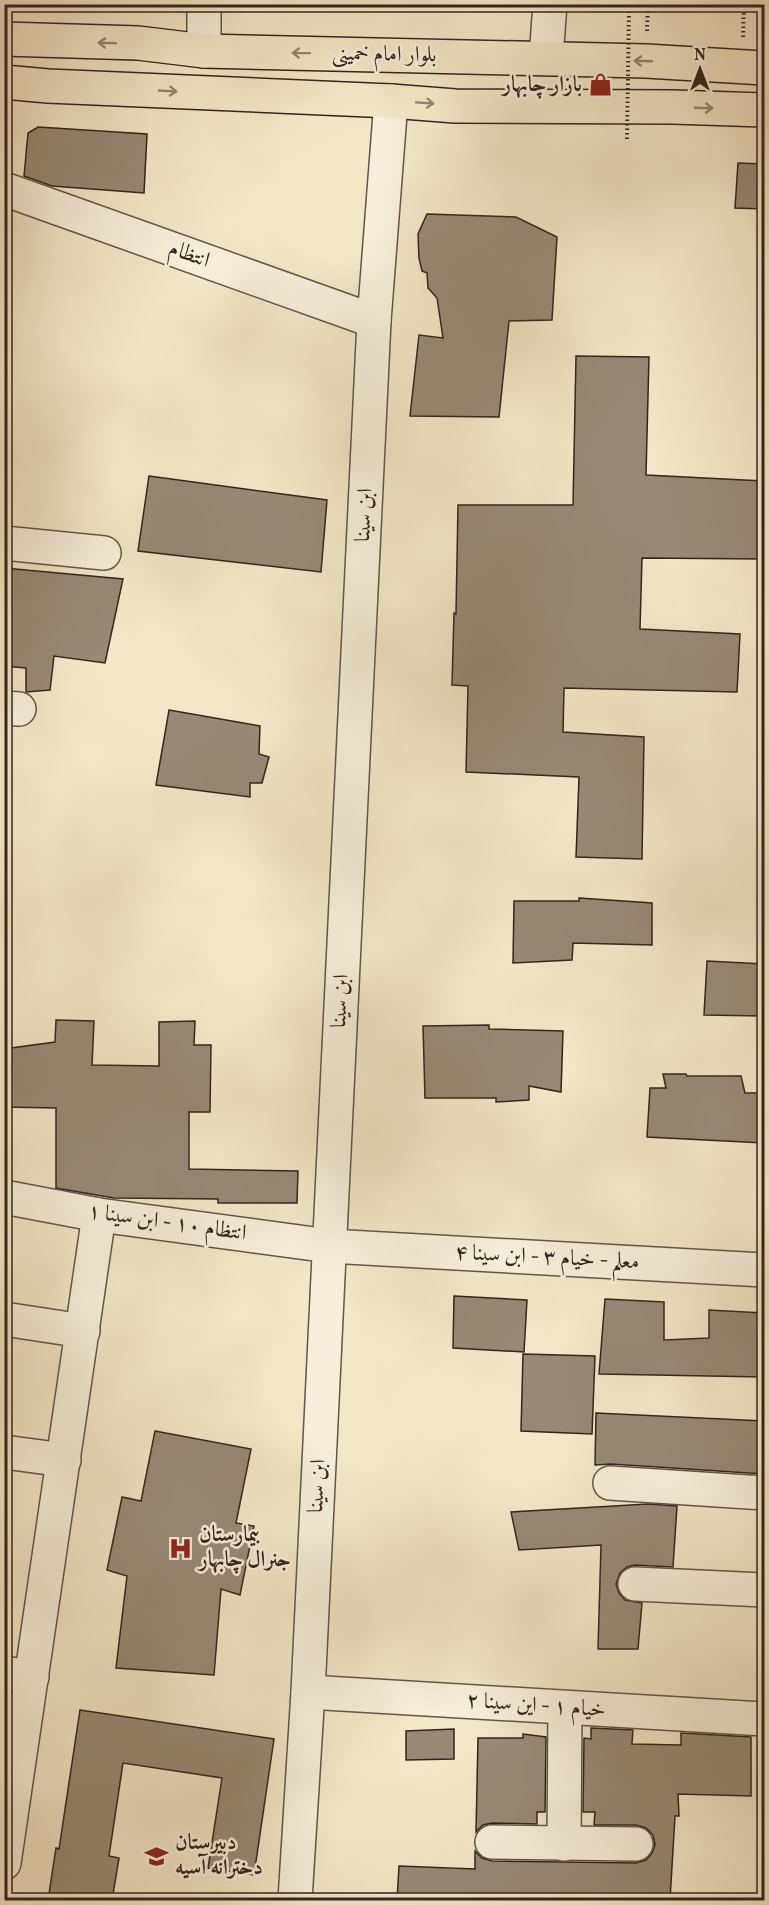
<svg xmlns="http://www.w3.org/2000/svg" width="769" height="1905" viewBox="0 0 769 1905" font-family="Vollkorn,Amiri,serif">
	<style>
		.building { fill: #978976; stroke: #33241e; stroke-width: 1.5 }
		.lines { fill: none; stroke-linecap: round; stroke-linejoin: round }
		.minor-casing { stroke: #635548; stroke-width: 36 }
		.major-casing { stroke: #33241e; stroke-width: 36 }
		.path { stroke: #33241e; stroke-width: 4; stroke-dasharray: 1.5 3; stroke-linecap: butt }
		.minor { stroke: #f7efdb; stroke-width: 33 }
		.major { stroke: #f3e7c7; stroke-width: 33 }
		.path-bridge { stroke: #33241e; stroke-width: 4; stroke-dasharray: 1.5 3; stroke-linecap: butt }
		.oneway { stroke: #938672 }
		.labels { text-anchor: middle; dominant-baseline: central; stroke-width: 5; stroke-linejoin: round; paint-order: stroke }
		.street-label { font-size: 22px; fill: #33241e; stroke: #f7efdb }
		.poi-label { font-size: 22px; font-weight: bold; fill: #33241e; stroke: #f7efdb; text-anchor: start }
	</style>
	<rect width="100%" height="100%" fill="#f3e7c7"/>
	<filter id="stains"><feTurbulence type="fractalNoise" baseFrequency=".00333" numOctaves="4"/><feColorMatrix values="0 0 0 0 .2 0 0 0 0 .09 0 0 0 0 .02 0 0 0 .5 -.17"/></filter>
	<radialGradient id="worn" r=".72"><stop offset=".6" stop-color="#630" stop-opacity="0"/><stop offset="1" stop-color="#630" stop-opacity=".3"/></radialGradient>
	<!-- building -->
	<g class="building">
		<polygon points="38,127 147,134 144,193 52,186 24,176 28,133"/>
		<polygon points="738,163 765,164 765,209 735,208"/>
		<polygon points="427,214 516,217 557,237 552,320 509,321 499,417 410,416 419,335 443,338 437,298 428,288 427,273 422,271 419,258 418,234"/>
		<polygon points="576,356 649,357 646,475 765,481 765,559 642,558 640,629 740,634 737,692 564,688 563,732 644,737 642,859 576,857 579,777 466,772 468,686 452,685 454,613 456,614 458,505 573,505"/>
		<polygon points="149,476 327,500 321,572 138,551"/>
		<polygon points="4,568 123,579 105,663 54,656 50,690 26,692 26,668 4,666"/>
		<polygon points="169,710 260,726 259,754 269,757 262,783 250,783 250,797 156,785"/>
		<polygon points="579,898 652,903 652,945 573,943 572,960 513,963 514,901 579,901"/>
		<polygon points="707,961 765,964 765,1016 704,1015"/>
		<polygon points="56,1020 94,1021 92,1065 159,1066 159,1022 195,1021 194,1045 211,1045 210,1112 189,1112 189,1169 298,1171 297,1203 218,1203 218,1199 114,1198 56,1188 56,1108 4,1107 4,1049 55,1042"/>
		<polygon points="489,1025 489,1029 563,1031 561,1092 529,1086 529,1100 496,1102 496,1098 425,1098 423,1026"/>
		<polygon points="663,1074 686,1074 687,1076 741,1076 745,1093 765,1093 765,1143 647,1137 650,1088 666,1088"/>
		<polygon points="454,1296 527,1300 524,1352 453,1348"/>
		<polygon points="605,1299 664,1302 664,1340 709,1338 709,1310 765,1313 765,1377 599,1374"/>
		<polygon points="523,1354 595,1356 592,1434 521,1431"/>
		<polygon points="596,1413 765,1421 765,1474 611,1464 595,1465"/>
		<polygon points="155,1431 251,1449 236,1523 254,1526 240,1595 221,1589 214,1675 116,1668 127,1576 107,1570 122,1497 141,1501"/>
		<polygon points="648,1504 677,1506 673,1567 635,1565 627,1567 620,1573 616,1584 619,1593 625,1600 642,1603 638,1649 598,1649 601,1545 519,1550 511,1512"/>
		<polygon points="80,1710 274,1739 254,1875 208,1868 222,1778 123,1763 109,1856 119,1858 112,1900 48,1900 56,1848 59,1849"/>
		<polygon points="591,1728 633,1730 632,1744 681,1745 681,1733 751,1737 751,1796 678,1794 679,1816 675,1816 670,1900 397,1900 399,1866 475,1869 475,1851 482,1858 492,1861 636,1863 646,1860 652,1853 655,1845 653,1835 646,1828 636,1825 594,1825 595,1812 583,1812 584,1738 591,1739"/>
		<polygon points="454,1729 454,1759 406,1760 406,1731"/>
		<polygon points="523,1734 546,1737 545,1812 537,1812 537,1824 492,1823 483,1825 476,1832 478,1738 523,1738"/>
	</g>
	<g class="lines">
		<defs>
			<g id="minor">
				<polyline points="204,4 204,51"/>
				<polyline points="546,58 550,4"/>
				<polyline points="4,189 374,321"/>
				<polyline points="4,543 104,553"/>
				<polyline points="4,708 19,709"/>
				<polyline points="4,1197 99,1215 329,1246 764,1270"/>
				<polyline points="4,1319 83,1331"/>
				<polyline points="4,1452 64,1460"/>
				<polyline points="610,1483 764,1493"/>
				<polyline points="635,1584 764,1590"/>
				<polyline points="4,1673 32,1677"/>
				<polyline points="308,1692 764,1719"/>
				<polyline points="492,1842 636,1844"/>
				<polyline points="564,1844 565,1708"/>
				<polyline points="4,1863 99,1215"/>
				<polyline points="295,1900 308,1692 374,321 391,101"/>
			</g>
			<g id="major">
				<polyline points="4,39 138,43 204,51 646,61 764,68"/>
				<polyline points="4,82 48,86 391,101 455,106 673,107 764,110"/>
			</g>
		</defs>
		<!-- minor casing -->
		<use href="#minor" class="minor-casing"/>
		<!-- major casing -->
		<use href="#major" class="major-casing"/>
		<!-- path -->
		<g class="path">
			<polyline points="581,7 629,9"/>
			<polyline points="647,31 648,4"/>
			<polyline points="743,37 744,4"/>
		</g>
		<!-- minor -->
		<use href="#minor" class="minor"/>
		<!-- major -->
		<use href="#major" class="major"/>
		<!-- path-bridge -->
		<polyline class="path-bridge" points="627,139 629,9"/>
	</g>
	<!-- one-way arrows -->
	<defs><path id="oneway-shaft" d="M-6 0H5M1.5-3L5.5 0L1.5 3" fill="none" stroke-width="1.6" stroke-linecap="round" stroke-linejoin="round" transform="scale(1.5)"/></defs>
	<g class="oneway">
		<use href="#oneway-shaft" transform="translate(107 43) rotate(-178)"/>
		<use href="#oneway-shaft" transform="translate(301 53) rotate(-179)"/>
		<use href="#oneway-shaft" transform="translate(643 61) rotate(-178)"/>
		<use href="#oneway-shaft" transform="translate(168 91) rotate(3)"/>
		<use href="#oneway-shaft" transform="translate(425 103) rotate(4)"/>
		<use href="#oneway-shaft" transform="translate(704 108) rotate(2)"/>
	</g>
	<!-- icons -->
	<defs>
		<symbol id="shop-bare" viewBox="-9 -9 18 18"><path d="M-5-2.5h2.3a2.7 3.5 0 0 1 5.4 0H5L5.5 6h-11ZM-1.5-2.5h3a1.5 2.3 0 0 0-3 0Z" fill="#8f2418" stroke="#f7efdb" stroke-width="2.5" paint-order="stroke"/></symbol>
		<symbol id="hospital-bare" viewBox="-9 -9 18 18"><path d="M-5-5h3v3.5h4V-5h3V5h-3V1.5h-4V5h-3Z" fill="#8f2418" stroke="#f7efdb" stroke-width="2.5" paint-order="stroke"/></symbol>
		<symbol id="school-bare" viewBox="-9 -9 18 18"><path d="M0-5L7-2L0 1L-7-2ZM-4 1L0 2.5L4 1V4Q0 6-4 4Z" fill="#8f2418" stroke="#f7efdb" stroke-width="2.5" paint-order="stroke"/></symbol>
	</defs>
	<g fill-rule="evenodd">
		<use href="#shop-bare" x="584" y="68" width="33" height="33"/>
		<use href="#hospital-bare" x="164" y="1532" width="33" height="33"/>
		<use href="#school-bare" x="140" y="1840" width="33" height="33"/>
	</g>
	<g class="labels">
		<!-- street labels -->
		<g class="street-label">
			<text transform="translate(384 55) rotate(1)">بلوار امام خمینی</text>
			<text transform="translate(189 255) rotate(20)">انتظام</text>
			<text transform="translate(365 515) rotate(-87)">ابن سینا</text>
			<text transform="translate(341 1001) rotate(-87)">ابن سینا</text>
			<text transform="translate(167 1223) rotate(8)">انتظام ۱۰ - ابن سینا ۱</text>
			<text transform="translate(547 1258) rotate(3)">معلم - خیام ۳ - ابن سینا ۴</text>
			<text transform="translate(318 1486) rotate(-87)">ابن سینا</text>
			<text transform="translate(536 1706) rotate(4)">خیام ۱ - این سینا ۲</text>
		</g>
		<!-- poi labels -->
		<g class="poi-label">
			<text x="582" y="85" text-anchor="end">بازار چابهار</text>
			<text x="199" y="1535">بیمارستان<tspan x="199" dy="25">جنرال چابهار</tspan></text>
			<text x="175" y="1843">دبیرستان<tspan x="175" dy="25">دخترانه آسیه</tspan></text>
		</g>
	</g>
	<!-- margin -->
	<rect width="769" height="1905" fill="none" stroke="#f3e7c7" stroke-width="24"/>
	<rect x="6" y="6" width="757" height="1893" fill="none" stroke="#33241e" stroke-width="3"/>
	<rect x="12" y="12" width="745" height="1881" fill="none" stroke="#33241e" stroke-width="1.5"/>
	<!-- north arrow -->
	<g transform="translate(700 69)" stroke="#f7efdb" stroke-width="4.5" paint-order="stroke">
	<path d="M0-4.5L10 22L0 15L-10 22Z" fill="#33241e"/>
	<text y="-9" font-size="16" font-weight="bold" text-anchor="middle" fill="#33241e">N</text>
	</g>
	<rect width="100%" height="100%" filter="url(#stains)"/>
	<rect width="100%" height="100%" fill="url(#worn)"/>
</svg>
